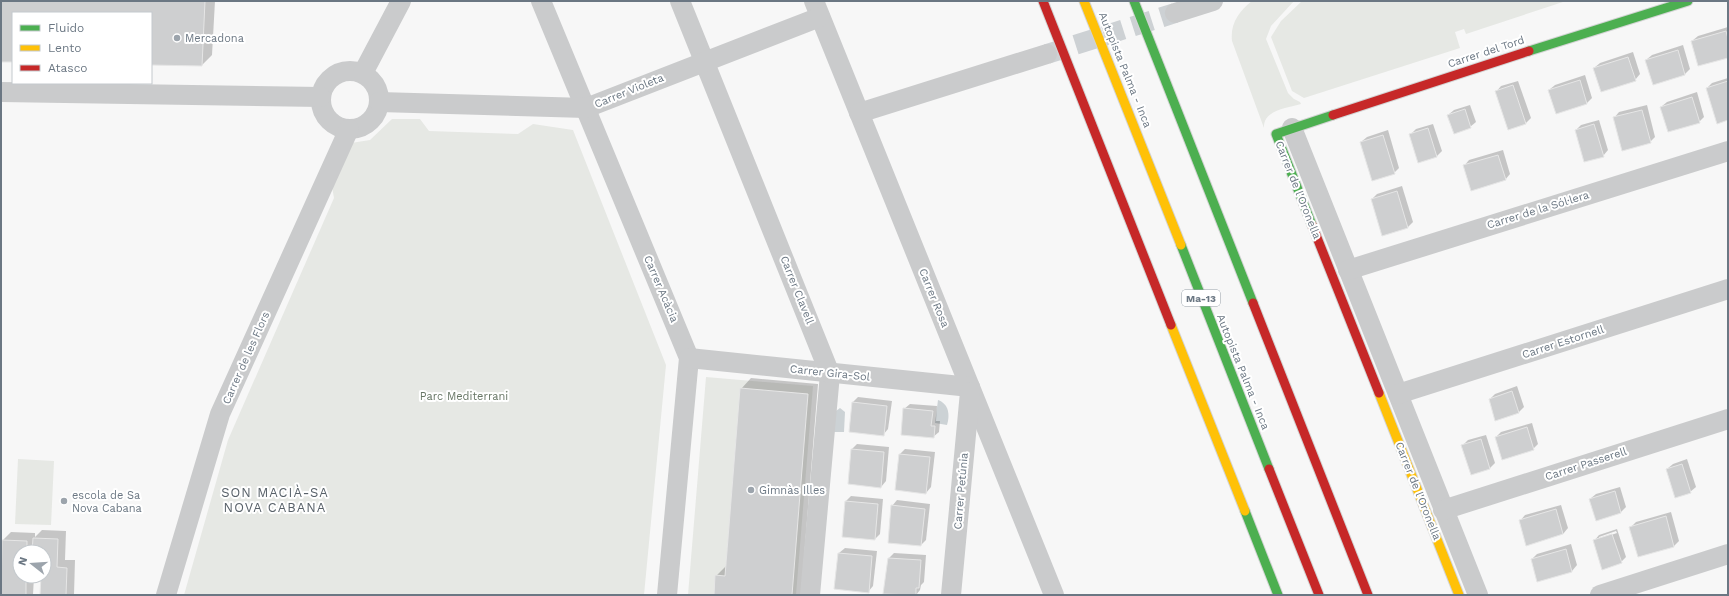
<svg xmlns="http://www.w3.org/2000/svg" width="1729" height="596" viewBox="0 0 1729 596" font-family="'Work Sans',sans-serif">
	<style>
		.green { fill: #e6e8e4 }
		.water { fill: #ccd2d5 }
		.shadow { fill: #0003; fill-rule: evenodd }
		.building { fill: #cecfd0; stroke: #e6e6e6 }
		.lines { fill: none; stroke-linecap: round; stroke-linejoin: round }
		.street-tunnel { stroke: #cdd1d4; stroke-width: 20; stroke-dasharray: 20 10; stroke-linecap: butt }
		.fast-casing { stroke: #d3d4d4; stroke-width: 11 }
		.slow-casing { stroke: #d3d4d4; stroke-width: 11 }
		.jam-casing { stroke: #d3d4d4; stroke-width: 11 }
		.street { stroke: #cacbcc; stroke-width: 20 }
		.fast { stroke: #4caf50; stroke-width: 9 }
		.slow { stroke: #ffc107; stroke-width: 9 }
		.jam { stroke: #c62828; stroke-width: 9 }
		.poi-dot { fill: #9ca4ac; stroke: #fff; stroke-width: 1.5 }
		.labels { text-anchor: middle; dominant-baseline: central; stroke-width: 4; stroke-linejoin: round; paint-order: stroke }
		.shield { fill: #fff; stroke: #97a0a8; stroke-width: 1 }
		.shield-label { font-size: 10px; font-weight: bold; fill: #6b7783 }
		.poi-label { font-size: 11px; fill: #6b7783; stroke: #fff; text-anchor: start }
		.street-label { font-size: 11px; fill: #6b7783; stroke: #fff }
		.park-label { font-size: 11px; fill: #677665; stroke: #fff }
		.quarter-label { font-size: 13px; letter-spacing: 1px; fill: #586169; stroke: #fff }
	</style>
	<rect width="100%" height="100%" fill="#f7f7f7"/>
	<!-- green -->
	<g class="green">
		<path d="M1252,1h42l-23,25 -5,13 22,54 6,6 6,3 1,2c-14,4 -38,6 -37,24l-32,-87c-2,-17 7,-30 20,-40z"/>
		<polygon points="1302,1 1566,1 1466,34 1464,29 1455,32 1460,48 1304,98 1292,91 1271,37 1281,21"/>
		<polygon points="392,119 420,119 429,131 518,134 533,124 573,130 666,365 644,595 184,595 228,440 334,198 331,181 351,143 370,140"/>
		<polygon points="706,377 813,386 796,595 688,595"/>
		<polygon points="18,459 54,461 51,525 15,524"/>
	</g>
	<!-- water -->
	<g class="water">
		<path d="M938,400c11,4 12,15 9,25l-12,-2z"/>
		<polygon points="840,408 845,412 844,432 834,432 836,411"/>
	</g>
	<!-- shadow -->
	<g class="shadow">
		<polygon points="1,1 215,1 212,55 202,65 151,64 151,13 13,13 13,61 1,61"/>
		<polygon points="1728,27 1728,57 1692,41 1698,36"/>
		<polygon points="1683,45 1690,69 1685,74 1646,60 1652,55"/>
		<polygon points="1633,52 1640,74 1635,80 1594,68 1600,63"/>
		<polygon points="1585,75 1592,98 1587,103 1557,113 1549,90 1555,85"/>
		<polygon points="1728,78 1728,119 1707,88 1712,83"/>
		<polygon points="1518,81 1531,118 1526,123 1496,92 1501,86"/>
		<polygon points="1697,92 1704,117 1699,122 1661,107 1667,102"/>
		<polygon points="1470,105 1476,122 1470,127 1448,115 1454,110"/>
		<polygon points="1647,105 1655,137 1650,142 1614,118 1619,112"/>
		<polygon points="1599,120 1608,150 1603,156 1576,130 1581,125"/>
		<polygon points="1433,124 1442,151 1437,156 1419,162 1410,135 1416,129"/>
		<polygon points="1388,130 1399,168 1394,173 1361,142 1367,137"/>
		<polygon points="1503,150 1510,174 1505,180 1464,166 1469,160"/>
		<polygon points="1402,186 1413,222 1408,227 1372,199 1377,194"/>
		<polygon points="751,378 818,384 801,595 715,595 716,576 726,566 741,389"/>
		<polygon points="1517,386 1524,407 1519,412 1496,419 1490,399 1495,394"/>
		<polygon points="858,397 892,401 888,429 883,435 853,402"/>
		<polygon points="910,404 937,406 936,421 940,421 939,432 933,437 904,409"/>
		<polygon points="1532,423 1538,444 1533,449 1496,437 1501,432"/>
		<polygon points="1486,435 1495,463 1490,468 1462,446 1468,440"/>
		<polygon points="857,444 889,447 886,481 881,487 852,449"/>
		<polygon points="905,449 935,452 931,487 926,493 900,454"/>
		<polygon points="1687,459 1696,487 1690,492 1667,469 1673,464"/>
		<polygon points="1620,487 1626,507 1621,512 1596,520 1590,499 1596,494"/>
		<polygon points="851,496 883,499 880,534 875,539 846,501"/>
		<polygon points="897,500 930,504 926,540 921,545 892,506"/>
		<polygon points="1561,505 1568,528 1563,534 1520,521 1525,515"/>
		<polygon points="1671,512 1679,541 1674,546 1639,556 1631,527 1636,522"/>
		<path d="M1617,529l9,28 -5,5 -27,-21 5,-6zM1616,531l1,2 -18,6v-2z"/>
		<polygon points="42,530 66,531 65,560 75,560 74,595 41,595 42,576 44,576 44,552 20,552 20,576 34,576 33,595 1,595 3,540 11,532 35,533 35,537"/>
		<polygon points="1571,544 1577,565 1572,571 1538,580 1532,559 1537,554"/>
		<polygon points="845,548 877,551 873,586 868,592 836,589 839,553"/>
		<polygon points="894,553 926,555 924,582 921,585 920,590 916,595 884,593 889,558"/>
	</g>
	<!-- building -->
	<g class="building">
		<polygon points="1,1 205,1 202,66 151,65 151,13 13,13 13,62 1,62"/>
		<polygon points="1726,31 1728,39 1728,58 1698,66 1691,41"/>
		<polygon points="1678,50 1685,75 1653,85 1645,60"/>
		<polygon points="1628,57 1636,81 1601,92 1593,68"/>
		<polygon points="1580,80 1587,104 1556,114 1548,90"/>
		<polygon points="1728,81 1728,120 1717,124 1706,88"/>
		<polygon points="1513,85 1526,124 1508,130 1495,91"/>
		<polygon points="1692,97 1700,123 1668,132 1660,107"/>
		<polygon points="1465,109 1471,128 1454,134 1447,115"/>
		<polygon points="1642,110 1651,143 1622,151 1613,117"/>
		<polygon points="1594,124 1604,157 1584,162 1575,130"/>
		<polygon points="1428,128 1437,157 1418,163 1409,134"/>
		<polygon points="1383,135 1395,174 1372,181 1360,142"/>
		<polygon points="1498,155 1506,180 1471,191 1463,165"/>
		<polygon points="1397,191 1408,228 1382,236 1371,199"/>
		<polygon points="740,388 808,394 792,595 714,595 715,575 725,576"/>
		<polygon points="1512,391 1519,413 1495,421 1489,399"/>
		<polygon points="852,402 887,406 884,436 849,432"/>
		<polygon points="903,408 933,411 931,426 935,426 934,438 901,435"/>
		<polygon points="1527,427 1534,450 1502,460 1495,437"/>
		<polygon points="1481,439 1490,469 1471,475 1461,445"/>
		<polygon points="851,449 884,452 881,488 848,484"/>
		<polygon points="899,454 930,457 926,494 895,490"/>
		<polygon points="1682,464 1691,493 1675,498 1666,469"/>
		<polygon points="1615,491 1621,513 1596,521 1589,499"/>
		<polygon points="845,501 878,504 875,540 842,537"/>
		<polygon points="891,505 925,509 921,546 888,543"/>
		<polygon points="1556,509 1563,534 1526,546 1519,520"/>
		<polygon points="1666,516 1674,547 1638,557 1629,527"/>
		<polygon points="1612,534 1622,563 1602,570 1593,540"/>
		<polygon points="33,538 58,539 57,567 67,568 66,595 40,595 41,576 44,576 44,552 32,552"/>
		<polygon points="2,540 27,541 27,552 20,552 20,576 26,576 26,595 1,595"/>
		<polygon points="1566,549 1572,572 1537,582 1531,559"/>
		<polygon points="838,553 872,556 869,593 834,589"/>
		<polygon points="888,558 921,560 919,588 916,588 916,595 883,594"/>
	</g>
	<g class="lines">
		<!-- street-tunnel -->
		<polyline class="street-tunnel" points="1047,54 1175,13"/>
		<defs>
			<g id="fast">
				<polyline points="1134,1 1253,303"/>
				<polyline points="1529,51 1688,1"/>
				<polyline points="1312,225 1276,134 1333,115"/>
				<polyline points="1181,245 1269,469"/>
				<polyline points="1245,511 1278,595"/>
			</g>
			<g id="slow">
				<polyline points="1084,1 1181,245"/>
				<polyline points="1171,325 1245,511"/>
				<polyline points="1379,393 1459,595"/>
			</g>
			<g id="jam">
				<polyline points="1043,1 1171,325"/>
				<polyline points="1333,115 1529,51"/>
				<polyline points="1312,225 1379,393"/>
				<polyline points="1253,303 1368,595"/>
				<polyline points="1269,469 1319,595"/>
			</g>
		</defs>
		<!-- fast casing -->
		<use href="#fast" class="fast-casing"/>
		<!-- slow casing -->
		<use href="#slow" class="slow-casing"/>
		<!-- jam casing -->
		<use href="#jam" class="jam-casing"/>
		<!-- street -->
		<g class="street">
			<polyline points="541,1 689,358 667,595"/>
			<polyline points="680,1 830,374 810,595"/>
			<polyline points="814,1 1054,595"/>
			<polyline points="1175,13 1213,1"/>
			<circle cx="350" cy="100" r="29"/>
			<polyline points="363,73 401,1"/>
			<polyline points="1,92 321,97"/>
			<polyline points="379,102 586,108 820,17"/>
			<polyline points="859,113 1047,54"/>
			<polyline points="1292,128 1478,595"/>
			<polyline points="1348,270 1728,151"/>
			<polyline points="689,358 970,387"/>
			<polyline points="1398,394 1728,289"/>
			<polyline points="1443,510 1728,419"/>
			<polyline points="166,595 220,414 349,129"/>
			<polyline points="951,595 970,392"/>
			<polyline points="1600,595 1728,554"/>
		</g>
		<!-- fast -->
		<use href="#fast" class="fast"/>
		<!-- slow -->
		<use href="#slow" class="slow"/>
		<!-- jam -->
		<use href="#jam" class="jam"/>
	</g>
	<!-- markers -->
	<g class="poi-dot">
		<circle cx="177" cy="38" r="4"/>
		<circle cx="751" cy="490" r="4"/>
		<circle cx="64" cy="501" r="4"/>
	</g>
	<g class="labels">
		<!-- shield labels -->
		<rect class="shield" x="1182" y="290" width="38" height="16" rx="3"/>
		<g class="shield-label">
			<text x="1201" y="298">Ma-13</text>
		</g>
		<!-- poi labels -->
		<g class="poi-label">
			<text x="185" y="38">Mercadona</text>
			<text x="759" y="490">Gimnàs Illes</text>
			<text x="72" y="495">escola de Sa<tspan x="72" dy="13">Nova Cabana</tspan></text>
		</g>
		<!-- street labels -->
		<g class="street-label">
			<text transform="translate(1486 52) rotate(-18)">Carrer del Tord</text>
			<text transform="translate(1125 70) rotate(68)">Autopista Palma - Inca</text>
			<text transform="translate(629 91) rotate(-22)">Carrer Violeta</text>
			<text transform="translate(1298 190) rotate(68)">Carrer de l'Oronella</text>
			<text transform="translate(1538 210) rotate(-17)">Carrer de la Sól·lera</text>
			<text transform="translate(661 289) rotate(67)">Carrer Acàcia</text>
			<text transform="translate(797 290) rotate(68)">Carrer Clavell</text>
			<text transform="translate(934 298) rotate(68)">Carrer Rosa</text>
			<text transform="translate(1563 342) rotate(-18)">Carrer Estornell</text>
			<text transform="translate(246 358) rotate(-66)">Carrer de les Flors</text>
			<text transform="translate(1243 372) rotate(68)">Autopista Palma - Inca</text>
			<text transform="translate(830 373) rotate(6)">Carrer Gira-Sol</text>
			<text transform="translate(1586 464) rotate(-18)">Carrer Passerell</text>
			<text transform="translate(961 491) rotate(-85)">Carrer Petúnia</text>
			<text transform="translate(1418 491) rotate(68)">Carrer de l'Oronella</text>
		</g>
		<!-- park labels -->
		<g class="park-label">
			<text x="464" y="396">Parc Mediterrani</text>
		</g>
		<!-- quarter labels -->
		<g class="quarter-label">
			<text x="275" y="492">SON MACIÀ-SA<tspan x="275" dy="15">NOVA CABANA</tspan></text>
		</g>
	</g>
	<!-- border -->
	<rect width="1729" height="596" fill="none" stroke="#6b7783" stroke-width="4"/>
	<!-- legend -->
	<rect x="12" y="12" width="140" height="72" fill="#ffffff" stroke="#c4c9cd"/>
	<rect x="20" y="25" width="20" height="6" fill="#4caf50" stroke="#c4c9cd"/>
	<text x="48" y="32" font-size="12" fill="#6b7783">Fluido</text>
	<rect x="20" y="45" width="20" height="6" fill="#ffc107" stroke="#c4c9cd"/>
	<text x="48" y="52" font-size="12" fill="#6b7783">Lento</text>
	<rect x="20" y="65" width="20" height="6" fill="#c62828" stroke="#c4c9cd"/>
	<text x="48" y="72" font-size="12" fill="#6b7783">Atasco</text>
	<!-- north arrow -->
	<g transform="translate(32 564) rotate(287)"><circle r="19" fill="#ffffff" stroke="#c4c9cd"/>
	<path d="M0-3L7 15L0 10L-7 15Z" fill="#9ca4ac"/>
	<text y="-6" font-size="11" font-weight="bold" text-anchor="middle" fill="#6b7783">N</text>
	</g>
</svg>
